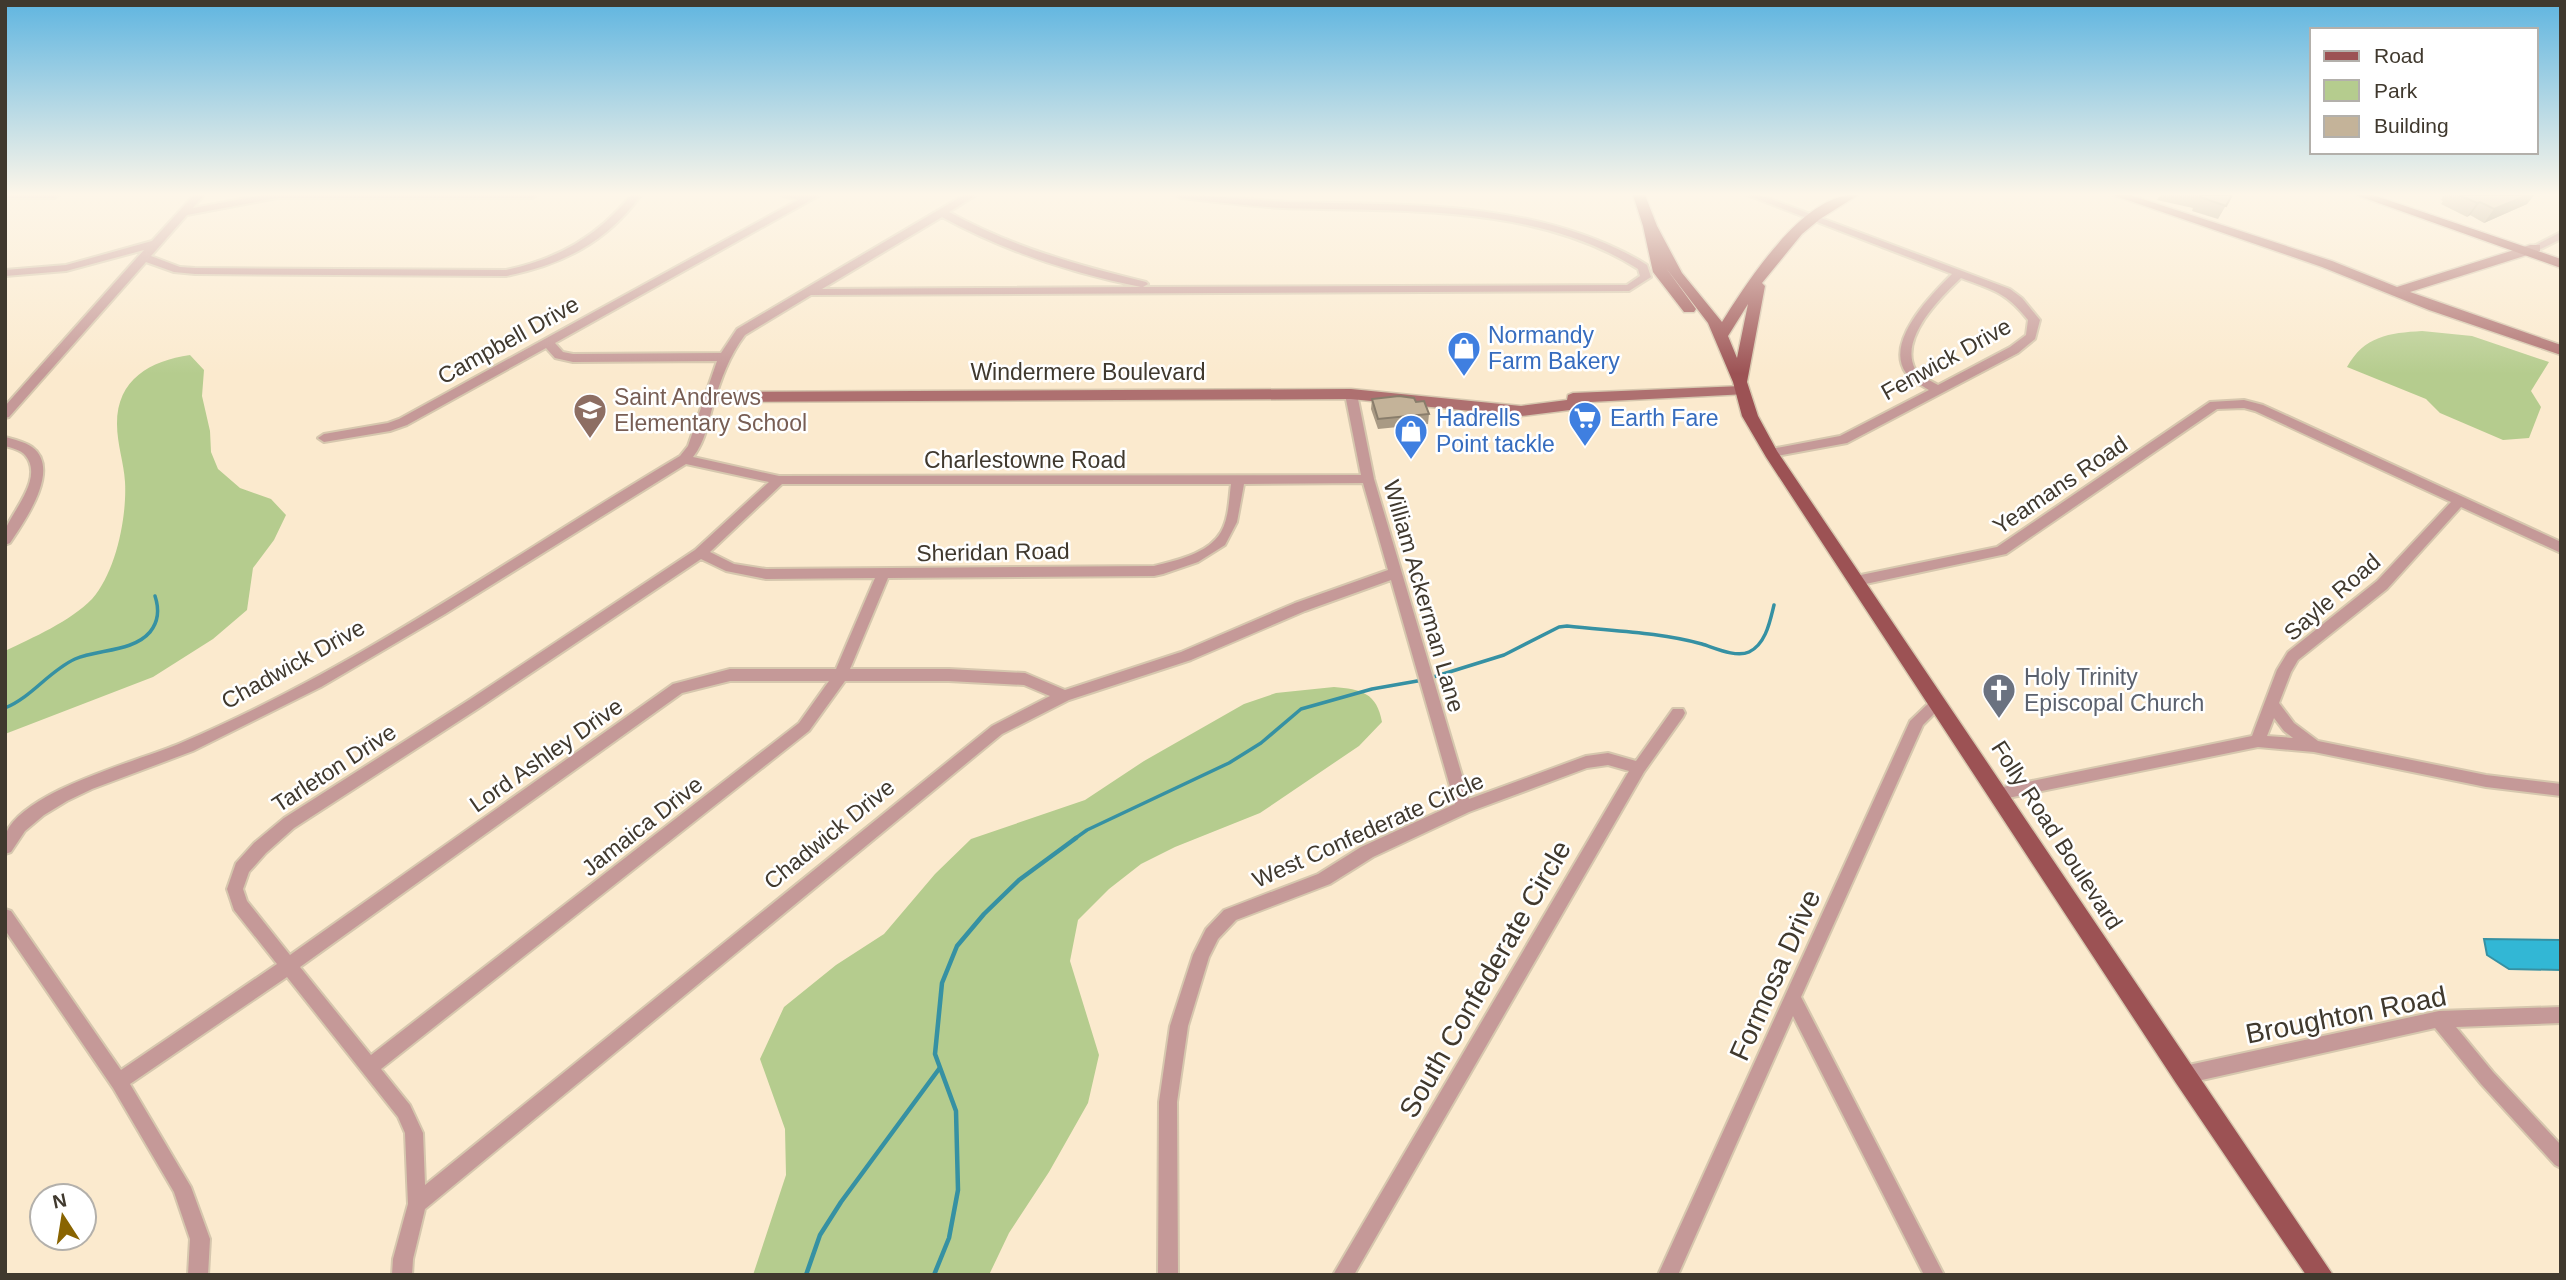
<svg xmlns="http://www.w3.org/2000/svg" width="2566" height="1280" viewBox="0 0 2566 1280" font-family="Arial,sans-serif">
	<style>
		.green { fill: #b5cc8e }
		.water { fill: #32b7d5; stroke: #3691a3; stroke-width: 2 }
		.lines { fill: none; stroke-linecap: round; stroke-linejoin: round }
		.stream-far1 { stroke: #3691a3; stroke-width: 3.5 }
		.stream { stroke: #3691a3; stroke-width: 4.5 }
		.street-casing { stroke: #d6c7ae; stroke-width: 4 }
		.secondary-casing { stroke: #d6c7ae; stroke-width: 3 }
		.primary-casing { stroke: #d6c7ae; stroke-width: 3 }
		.street { fill: #c59998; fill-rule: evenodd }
		.secondary { fill: #ae7070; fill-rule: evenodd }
		.primary { fill: #9c5254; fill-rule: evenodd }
		.wall { fill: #a99a84 }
		.shaded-wall { fill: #897d6b }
		.building { fill: #c4b399; stroke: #897d6b; stroke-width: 2 }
		.labels { text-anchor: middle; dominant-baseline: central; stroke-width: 5; stroke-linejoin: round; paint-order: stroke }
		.shop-label { font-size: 23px; fill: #366cbe; stroke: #fff; text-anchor: start }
		.street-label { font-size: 23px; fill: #40392e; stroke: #fff }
		.education-label { font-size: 23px; fill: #785e54; stroke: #fff; text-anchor: start }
		.worship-label { font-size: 23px; fill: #5b616d; stroke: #fff; text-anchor: start }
		.near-street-label { font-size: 28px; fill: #40392e; stroke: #fff }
	</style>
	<rect width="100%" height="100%" fill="#fbeace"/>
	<!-- green -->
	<g class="green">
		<path d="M2422,331l50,5 77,26 -18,29 10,16 -12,31 -26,2 -63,-27 -14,-14 -79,-32c17,-31 42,-34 75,-36z"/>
		<path d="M190,355l14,15 -2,26 8,35 1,21 7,17 22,19 31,11 15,16 -12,25 -21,28 -6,42 -34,29 -60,38 -148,57v-83c27,-13 66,-30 87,-52 24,-27 35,-82 33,-117 -1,-19 -8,-38 -8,-58 0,-45 33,-63 73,-69z"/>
		<path d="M1334,687c27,2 43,6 48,35l-23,24 -99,67 -85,34 -34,17 -32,25 -31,31 -8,41 29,94 -11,48 -39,69 -40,61 -20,42h-236l33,-100 -1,-46 -25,-70 24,-52 52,-42 48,-31 51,-60 36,-35 114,-39 59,-39 100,-57 32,-11z"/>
	</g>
	<!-- water -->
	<polygon class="water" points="2484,939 2561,940 2561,970 2509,969 2487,955"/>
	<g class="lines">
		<!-- stream-far1 -->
		<g class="stream-far1">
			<path d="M1430,678l74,-23 55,-28 8,-1c45,5 92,6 135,18 13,4 34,14 47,8 17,-8 21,-31 25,-47"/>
			<path d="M5,708c27,-11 44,-37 70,-49 23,-10 58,-7 75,-27 9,-11 9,-24 5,-36"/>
			<polyline points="1073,840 1087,830 1229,763 1261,743 1301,709 1372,689 1423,680"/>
		</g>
		<!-- stream -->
		<g class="stream">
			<polyline points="806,1275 820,1235 841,1202 939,1069"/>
			<polyline points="934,1275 949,1238 958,1190 956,1111 935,1054 942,983 957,946 984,914 1019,880 1076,838"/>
		</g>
		<defs>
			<g id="street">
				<polygon points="5,195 59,195 54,198 5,198"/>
				<path d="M194,195h10l-11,13 70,-13h274l-5,3h-255l-90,17 -36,41 29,11 15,1 311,2c52,-11 92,-34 125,-75h10c-34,47 -79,70 -135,81l-311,-2 -21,-2 -28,-10 -137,155 -4,1v-12l139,-156 -78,21 -61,5v-6l61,-5 86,-24z"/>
				<path d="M781,195h39l-265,148 8,9 10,2 148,-1 16,-24 227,-134h12l-27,17c63,35 128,53 197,70l2,2 -5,3 484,-2 13,-9 -2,-7c-104,-66 -238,-57 -355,-61 -35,-2 -68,-6 -102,-10l-5,-3c38,0 75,5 112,7 118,3 245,-2 351,58l8,5 4,12 -22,14 -818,4 -66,40c-16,21 -24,44 -32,70 -5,18 -8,37 -20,52l86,19 582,-1 -16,-81 6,-4 6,4 17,85 95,320 117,-43 22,-3 28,8 37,-52h10l2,4 -2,4 -39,55 -290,503h-21l296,-504 -21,-6 -21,3 -118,44 -96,45 -43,27 -94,36 -18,19 -9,18 -21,69 -11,76 1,173h-20l1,-173 11,-76 23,-71 13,-26 18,-19 94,-36 43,-27 94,-43 -64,-224 -86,31 -114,49 -122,40 -67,34 -577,475 -12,50 -1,16h-20l1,-16 15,-55 -3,-71 -7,-16 -111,-140 -157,107 61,103 19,52 -2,36h-20l2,-36 -16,-47 -61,-104 -108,-158v-21l6,2 110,159 156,-106 -43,-54 -7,-21 9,-26 18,-20 30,-25 185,-118 226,-150 74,-68 -83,-18 -241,150 -124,73 -128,64 -101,38 -25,12 -23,14 -19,16 -14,21 -6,2c0,-7 -1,-16 1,-21 20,-44 134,-72 177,-91 176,-75 333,-189 497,-286l8,-10 29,-85 -144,1 -18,-4 -9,-10 -139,77 -17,6 -66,11 -6,-4 6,-4 64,-11 11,-4 399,-219zM942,217c62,34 129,56 199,70l-319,2zM1363,483l25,87 -93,33 -114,49 -116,38 -40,-17 -76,-4h-99l38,-91 266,-2 9,-2 35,-12 27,-17 12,-23 7,-38zM782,484h449c-2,15 -2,34 -10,48 -13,22 -44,28 -67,34l-388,3 -32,-5 -24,-12zM701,559l25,12 40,8 109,-1 -39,91h-106l-57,15 -383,271 -43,-54 -4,-12 6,-17 17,-19 28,-25 185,-120zM730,681h99l-30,42 -428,332 -71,-88 382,-274zM845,681h104l75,4 26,11 -58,30 -567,459 -2,-52 -13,-28 -29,-36 428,-338z"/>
				<path d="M1747,195h13l250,94 12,9 18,22 -5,19 -17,14 -171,90 -76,14 -4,-1 -2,-3 6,-4 69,-13 89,-46c-8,-5 -17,-9 -23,-17 -22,-31 25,-78 46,-99zM1961,278c32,12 45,14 67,42l-2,15 -16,12 -72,38c-7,-4 -19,-9 -23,-16 -16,-31 26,-72 46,-91z"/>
				<polygon points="2561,232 2561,239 2539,250 2535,251 2530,248"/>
				<path d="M2244,400l19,5 298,137v11l-100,-46 -74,82 -89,71 -7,12 -12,31 15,20 24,18 168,34 75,9v12l-75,-9 -172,-35 -56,-5 -260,53 -5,-1 -3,-5 3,-5 5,-1 254,-52 25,-66 11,-18 89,-71 74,-79 -196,-91 -11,-3 -27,1 -211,145 -150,32 -7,-5 2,-4 146,-30 213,-145zM2274,718l10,13 9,7 -26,-2z"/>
				<path d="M5,437c8,2 20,5 27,10 30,22 -8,75 -22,96l-5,2c0,-6 -1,-12 1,-17 8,-19 38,-51 19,-73 -4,-5 -13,-7 -20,-9z"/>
				<polygon points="1938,697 1943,699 1945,703 1923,725 1801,997 1944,1275 1924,1275 1793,1016 1678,1275 1658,1275 1910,721 1933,699"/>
				<polygon points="2561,1007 2561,1023 2456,1027 2493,1072 2561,1145 2561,1168 2555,1165 2481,1084 2435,1028 2184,1084 2178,1081 2175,1075 2178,1069 2184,1066 2439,1011"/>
			</g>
			<g id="secondary">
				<polygon points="2113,195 2130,195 2332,261 2397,287 2530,245 2540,245 2540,251 2410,292 2561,345 2561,355 2429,310 2322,267"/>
				<polygon points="1742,386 1747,388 1749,391 1747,394 1590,402 1570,410 1521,416 1351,399 711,402 704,397 711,392 1351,389 1521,406 1567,400 1568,395 1573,393"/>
			</g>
			<g id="primary">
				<path d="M1633,195h12l12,31 25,47 40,49c25,-40 83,-131 136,-127l-38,24 -18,15 -40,49 3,3 -18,96 11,34 19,35 556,824h-27l-130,-192 -410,-626 -24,-41 -9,-34 -25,-59 -42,-55 30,41 -2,3h-10l-31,-40 -10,-46zM1748,304l-11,54 -9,-22z"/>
				<polygon points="2356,195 2373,195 2561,259 2561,268"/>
			</g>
		</defs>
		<!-- street casing -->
		<use href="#street" class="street-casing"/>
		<!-- secondary casing -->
		<use href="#secondary" class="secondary-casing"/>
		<!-- primary casing -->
		<use href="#primary" class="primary-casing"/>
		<!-- street -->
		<use href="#street" class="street"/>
		<!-- secondary -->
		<use href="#secondary" class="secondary"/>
		<!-- primary -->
		<use href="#primary" class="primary"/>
	</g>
	<!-- wall -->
	<g class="wall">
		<polygon points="2160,195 2232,195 2218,219 2192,211 2193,208 2157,200"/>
		<polygon points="2444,195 2534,195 2527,204 2484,223 2470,215 2467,217 2441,204 2443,201 2441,200"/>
		<polygon points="1372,399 1416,402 1429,414 1428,424 1378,429 1371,409"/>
	</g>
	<!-- shaded-wall -->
	<g class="shaded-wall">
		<polygon points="2528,195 2534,195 2527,204 2484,223 2494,209"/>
		<polygon points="2480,202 2470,215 2467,217 2477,203"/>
	</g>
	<!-- building -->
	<g class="building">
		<polygon points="2199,195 2232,195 2226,206 2200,197 2201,195"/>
		<polygon points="2459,195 2528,195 2494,209 2480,202 2477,203"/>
		<polygon points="1399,396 1414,398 1416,402 1424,401 1429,414 1378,419 1372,399"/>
	</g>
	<!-- sky -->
	<linearGradient id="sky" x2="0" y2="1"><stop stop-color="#5fb5e0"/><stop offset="0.52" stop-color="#fdf6e9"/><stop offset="1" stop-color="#fdf6e9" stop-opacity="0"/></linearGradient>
	<rect width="2566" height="374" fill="url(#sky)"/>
	<!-- icons -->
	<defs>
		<symbol id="shop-pin" viewBox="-11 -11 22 30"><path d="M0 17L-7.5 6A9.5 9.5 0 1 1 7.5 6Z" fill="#3f7fe0" stroke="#fff"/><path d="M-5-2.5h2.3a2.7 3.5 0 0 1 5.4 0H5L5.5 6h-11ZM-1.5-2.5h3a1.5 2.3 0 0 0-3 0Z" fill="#fff"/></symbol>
		<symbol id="school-pin" viewBox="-11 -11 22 30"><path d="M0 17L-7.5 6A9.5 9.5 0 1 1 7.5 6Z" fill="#8d6e63" stroke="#fff"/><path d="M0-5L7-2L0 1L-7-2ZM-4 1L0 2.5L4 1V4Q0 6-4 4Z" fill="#fff"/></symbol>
		<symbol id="supermarket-pin" viewBox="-11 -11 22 30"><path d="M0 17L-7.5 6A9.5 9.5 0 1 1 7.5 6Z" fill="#3f7fe0" stroke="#fff"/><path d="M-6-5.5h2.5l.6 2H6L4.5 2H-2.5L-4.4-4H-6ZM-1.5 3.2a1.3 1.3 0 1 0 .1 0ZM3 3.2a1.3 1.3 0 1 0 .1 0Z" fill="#fff"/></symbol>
		<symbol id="church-pin" viewBox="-11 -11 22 30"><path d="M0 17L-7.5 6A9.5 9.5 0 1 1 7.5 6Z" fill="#6b7280" stroke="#fff"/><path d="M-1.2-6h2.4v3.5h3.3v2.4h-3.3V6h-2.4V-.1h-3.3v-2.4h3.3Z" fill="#fff"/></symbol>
	</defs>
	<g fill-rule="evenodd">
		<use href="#shop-pin" x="1445" y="329" width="38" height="52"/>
		<use href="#school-pin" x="571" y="391" width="38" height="52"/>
		<use href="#supermarket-pin" x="1566" y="399" width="38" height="52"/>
		<use href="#shop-pin" x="1392" y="412" width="38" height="52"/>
		<use href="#church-pin" x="1980" y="671" width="38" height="52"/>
	</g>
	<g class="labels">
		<!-- shop labels -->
		<g class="shop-label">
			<text x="1488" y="335">Normandy<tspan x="1488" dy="26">Farm Bakery</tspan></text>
			<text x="1436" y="418">Hadrells<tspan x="1436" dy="26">Point tackle</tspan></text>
			<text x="1610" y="418">Earth Fare</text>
		</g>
		<!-- street labels -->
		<g class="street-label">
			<text transform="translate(508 340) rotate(-29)">Campbell Drive</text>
			<text transform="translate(1946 359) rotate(-29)">Fenwick Drive</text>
			<text x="1088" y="372">Windermere Boulevard</text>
			<text x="1025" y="460">Charlestowne Road</text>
			<text transform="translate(2060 485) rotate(-34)">Yeamans Road</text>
			<text transform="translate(993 552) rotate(-1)">Sheridan Road</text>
			<text transform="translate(1424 596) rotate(74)">William Ackerman Lane</text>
			<text transform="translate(2332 597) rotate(-41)">Sayle Road</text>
			<text transform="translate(293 664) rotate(-29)">Chadwick Drive</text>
			<text transform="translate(546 755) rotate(-35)">Lord Ashley Drive</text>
			<text transform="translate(334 768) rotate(-33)">Tarleton Drive</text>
			<text transform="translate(642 826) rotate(-38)">Jamaica Drive</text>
			<text transform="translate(1368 830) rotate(-24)">West Confederate Circle</text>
			<text transform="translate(829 834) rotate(-39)">Chadwick Drive</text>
			<text transform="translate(2057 835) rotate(57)">Folly Road Boulevard</text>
		</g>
		<!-- education labels -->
		<g class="education-label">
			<text x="614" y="397">Saint Andrews<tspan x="614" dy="26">Elementary School</tspan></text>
		</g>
		<!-- worship labels -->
		<g class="worship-label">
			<text x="2024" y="677">Holy Trinity<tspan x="2024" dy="26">Episcopal Church</tspan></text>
		</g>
		<!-- near-street labels -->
		<g class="near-street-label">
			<text transform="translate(1775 975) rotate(-66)">Formosa Drive</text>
			<text transform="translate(1485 979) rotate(-60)">South Confederate Circle</text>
			<text transform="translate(2346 1015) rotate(-11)">Broughton Road</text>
		</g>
	</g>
	<!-- border -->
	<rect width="2566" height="1280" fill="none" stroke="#40392e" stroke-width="14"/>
	<!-- legend -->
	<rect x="2310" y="28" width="228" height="126" fill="#ffffff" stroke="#b3b0ab" stroke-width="2"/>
	<rect x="2324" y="51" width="35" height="10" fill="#9c5254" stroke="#b3b0ab" stroke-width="2"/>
	<text x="2374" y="63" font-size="21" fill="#40392e">Road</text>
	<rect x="2324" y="80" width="35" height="21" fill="#b5cc8e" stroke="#b3b0ab" stroke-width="2"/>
	<text x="2374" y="98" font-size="21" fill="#40392e">Park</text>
	<rect x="2324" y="116" width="35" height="21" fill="#c4b399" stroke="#b3b0ab" stroke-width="2"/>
	<text x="2374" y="133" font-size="21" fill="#40392e">Building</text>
	<!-- north arrow -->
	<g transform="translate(63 1217) rotate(348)"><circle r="33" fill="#ffffff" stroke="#b3b0ab" stroke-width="2"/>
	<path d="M0-5L12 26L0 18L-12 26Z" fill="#896401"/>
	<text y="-10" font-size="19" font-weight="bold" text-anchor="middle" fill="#40392e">N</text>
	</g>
</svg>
